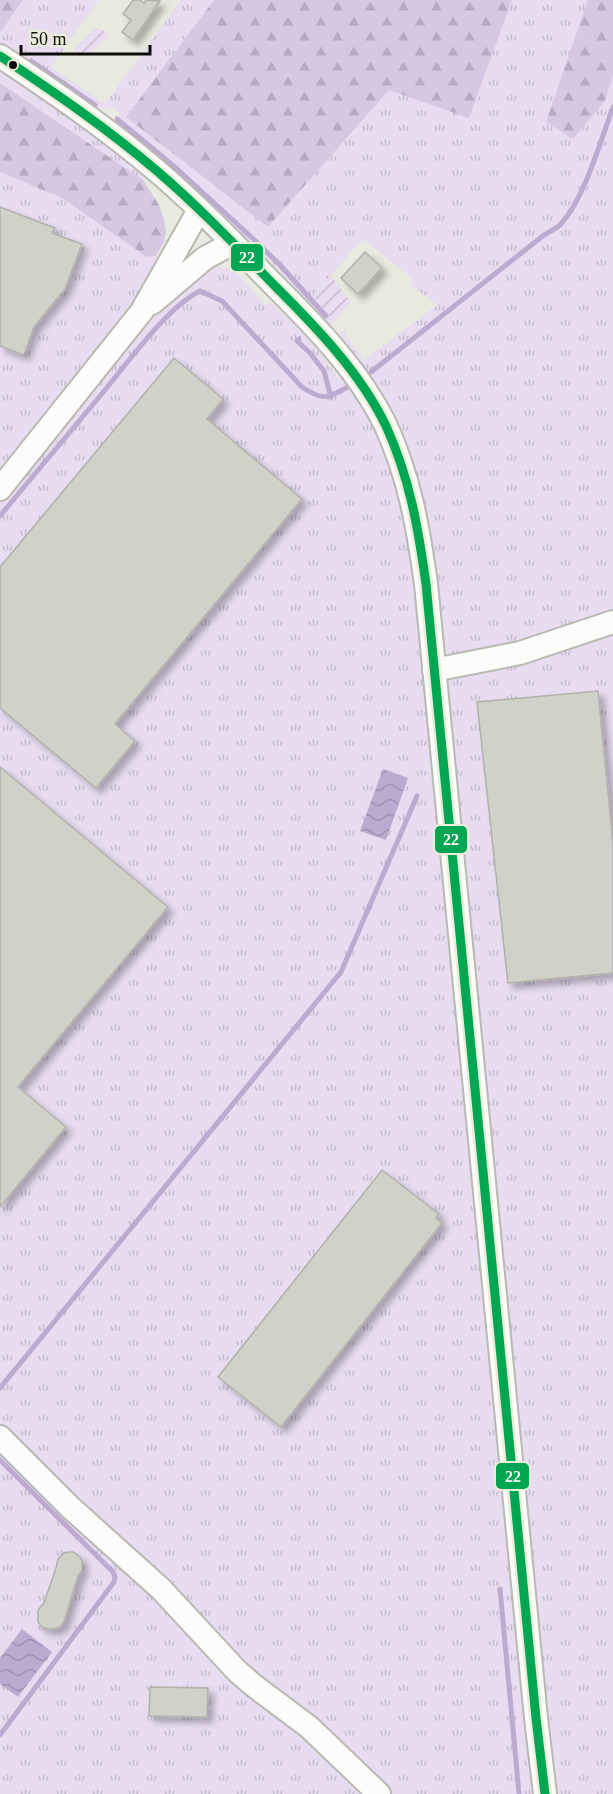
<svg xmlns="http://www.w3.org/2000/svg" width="613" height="1794" viewBox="0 0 613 1794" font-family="Georgia,serif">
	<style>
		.grass { fill: url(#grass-tufts) }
		.forest { fill: url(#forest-firs) }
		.garden { fill: url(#garden-furrows) }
		.water { fill: url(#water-waves) }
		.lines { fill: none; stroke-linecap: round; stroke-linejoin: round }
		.stream { stroke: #bdaad0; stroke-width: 5 }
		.building { fill: #d0d1c9; stroke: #b0b1aa; stroke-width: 1.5; filter: url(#shadow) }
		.minor-casing { stroke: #b9b9b2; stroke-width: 26 }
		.minor { stroke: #fcfcfa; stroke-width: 22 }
		.bus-1-casing { stroke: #ebeddb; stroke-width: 14 }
		.bus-1 { stroke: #00a651; stroke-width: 9 }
		.bus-dot { fill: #0b0c06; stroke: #ebeddb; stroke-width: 2 }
		.line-badge { stroke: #ebeddb; stroke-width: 2 }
		.badge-label { font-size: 16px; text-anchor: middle; font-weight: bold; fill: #fff }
	</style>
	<defs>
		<pattern id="grass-tufts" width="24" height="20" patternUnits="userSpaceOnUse" patternTransform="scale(1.5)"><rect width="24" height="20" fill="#e7dcf0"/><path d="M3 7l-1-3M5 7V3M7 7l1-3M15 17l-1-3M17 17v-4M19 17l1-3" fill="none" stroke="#c5bccc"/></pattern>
		<pattern id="forest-firs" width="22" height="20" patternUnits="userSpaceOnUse" patternTransform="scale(1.5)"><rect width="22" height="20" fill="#d6c7e3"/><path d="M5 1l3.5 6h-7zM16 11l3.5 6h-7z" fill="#b6aac1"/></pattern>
		<pattern id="garden-furrows" width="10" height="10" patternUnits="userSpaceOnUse" patternTransform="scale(1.5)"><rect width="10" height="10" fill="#e7dcf0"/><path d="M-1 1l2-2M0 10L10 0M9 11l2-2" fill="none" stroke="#c5bccc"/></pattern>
		<pattern id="water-waves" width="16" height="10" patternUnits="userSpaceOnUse" patternTransform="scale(1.5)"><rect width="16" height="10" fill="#bdaad0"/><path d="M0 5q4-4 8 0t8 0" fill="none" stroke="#a191b1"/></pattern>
		<filter id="shadow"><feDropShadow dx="5.5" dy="5.5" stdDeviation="3" flood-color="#0004"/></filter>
	</defs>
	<rect width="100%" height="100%" fill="#e8e9df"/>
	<!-- grass -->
	<g class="grass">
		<path d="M23,0h76l-48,67 54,37 76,-104h33l-88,117 142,110 122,-138 79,29 43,-118h101v1794h-613v-1622l62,26 85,59 9,-1 32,25c7,-5 13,-11 21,-13 25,-8 43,21 56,38l5,-4 40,37 29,40 21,-16 -23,-27 9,-8 -1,7 19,25 73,-55 -27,-21 3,-5 -50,-40 -50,56 21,26 -5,5c-20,-17 -35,-40 -53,-59 -50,-49 -102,-94 -156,-138l-3,-6 3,-10 -10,-6 -4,2 -20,-4 -86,-58v-14z"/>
		<polygon points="0,68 120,154 146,178 143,180 0,83"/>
	</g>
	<!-- forest -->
	<g class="forest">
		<polygon points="0,0 23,0 0,33"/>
		<polygon points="214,0 512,0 469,118 389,90 268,227 126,117"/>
		<polygon points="588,0 613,0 613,75 605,101 573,139 546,122"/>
		<polygon points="0,83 143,180 159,205 164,219 166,231 164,242 156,256 147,257 62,198 0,172"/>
	</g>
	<!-- garden -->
	<g class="garden">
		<path d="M94,29h7l7,5 -1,4c-14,5 -10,18 -29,18l-4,-4 1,-4z"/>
		<polygon points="331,276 351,302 334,321 313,296"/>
	</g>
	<!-- water -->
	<g class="water">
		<polygon points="383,769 408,778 386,840 360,831"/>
		<polygon points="22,1629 52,1652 18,1697 0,1684 0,1658"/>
	</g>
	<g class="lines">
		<!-- stream -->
		<g class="stream">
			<polyline points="31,61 95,105"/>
			<polyline points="117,119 176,168 248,234 279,264 326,316"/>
			<polyline points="299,339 297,341 310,353 324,371 331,397"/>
			<path d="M371,372l173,-137c5,-3 11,-6 16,-10 25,-27 40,-83 53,-118"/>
			<path d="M0,516c36,-44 73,-87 109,-131 23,-28 59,-78 91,-94l22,10 80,86c19,13 25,12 44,1"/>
			<polyline points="0,1388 341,972 417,796"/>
			<polyline points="0,1460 113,1572 115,1577 114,1582 0,1735"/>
			<polyline points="500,1589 519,1794"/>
		</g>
	</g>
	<!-- building -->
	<g class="building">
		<polygon points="133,0 140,0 144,3 146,0 160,1 133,40 122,32 131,20 123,14"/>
		<polygon points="0,207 55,228 52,233 82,244 65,289 34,327 24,355 0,346"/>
		<polygon points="365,252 382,268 358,294 341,278"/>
		<polygon points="174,358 223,399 207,419 302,499 115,724 135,741 96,788 0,708 0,567"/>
		<polygon points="598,691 613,843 613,973 508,983 477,702"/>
		<polygon points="0,767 168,907 18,1087 66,1127 0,1207"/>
		<polygon points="382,1170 439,1214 436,1218 442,1223 281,1427 218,1377"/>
		<polygon points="69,1552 73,1552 80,1557 82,1561 82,1570 78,1576 64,1622 60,1627 54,1629 48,1629 42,1627 38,1622 38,1610 44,1603 56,1568 58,1559 64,1553"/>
		<polygon points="150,1687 208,1688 207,1717 149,1716"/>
	</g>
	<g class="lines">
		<defs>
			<g id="minor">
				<path d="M0,56c54,36 108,73 157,115 41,35 79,75 117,114 42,42 86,87 112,141 24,53 32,101 40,158l110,1134 9,76"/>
				<polyline points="152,303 205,258 233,243"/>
				<polyline points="0,489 142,311 199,210"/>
				<polyline points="434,670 520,653 613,622"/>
				<polyline points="0,1437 71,1508 161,1589 237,1671 253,1685 309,1727 379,1794"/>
			</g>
		</defs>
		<!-- minor casing -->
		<use href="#minor" class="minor-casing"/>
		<!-- minor -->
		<use href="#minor" class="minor"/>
		<defs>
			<path id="bus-1" d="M0,56c54,36 108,73 157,115 41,35 79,75 117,114 42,42 86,87 112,141 24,53 32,101 40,158l110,1134 9,76"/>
		</defs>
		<!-- bus-1 casing -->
		<use href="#bus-1" class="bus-1-casing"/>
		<!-- bus-1 -->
		<use href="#bus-1" class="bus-1"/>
	</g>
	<!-- markers -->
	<circle class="bus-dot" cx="13" cy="65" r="5"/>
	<g class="line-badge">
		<rect x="230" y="243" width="34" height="29" rx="6" fill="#00a651"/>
		<rect x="434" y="825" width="34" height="29" rx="6" fill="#00a651"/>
		<rect x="495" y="1462" width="35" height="28" rx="6" fill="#00a651"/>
	</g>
	<g class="badge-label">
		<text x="247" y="263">22</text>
		<text x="451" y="845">22</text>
		<text x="513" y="1482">22</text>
	</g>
	<!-- scale -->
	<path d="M21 45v9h129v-9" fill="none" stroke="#0b0c06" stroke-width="3"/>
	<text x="30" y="45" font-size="18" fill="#0b0c06" stroke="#ebeddb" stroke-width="4.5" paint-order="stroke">50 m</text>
</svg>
